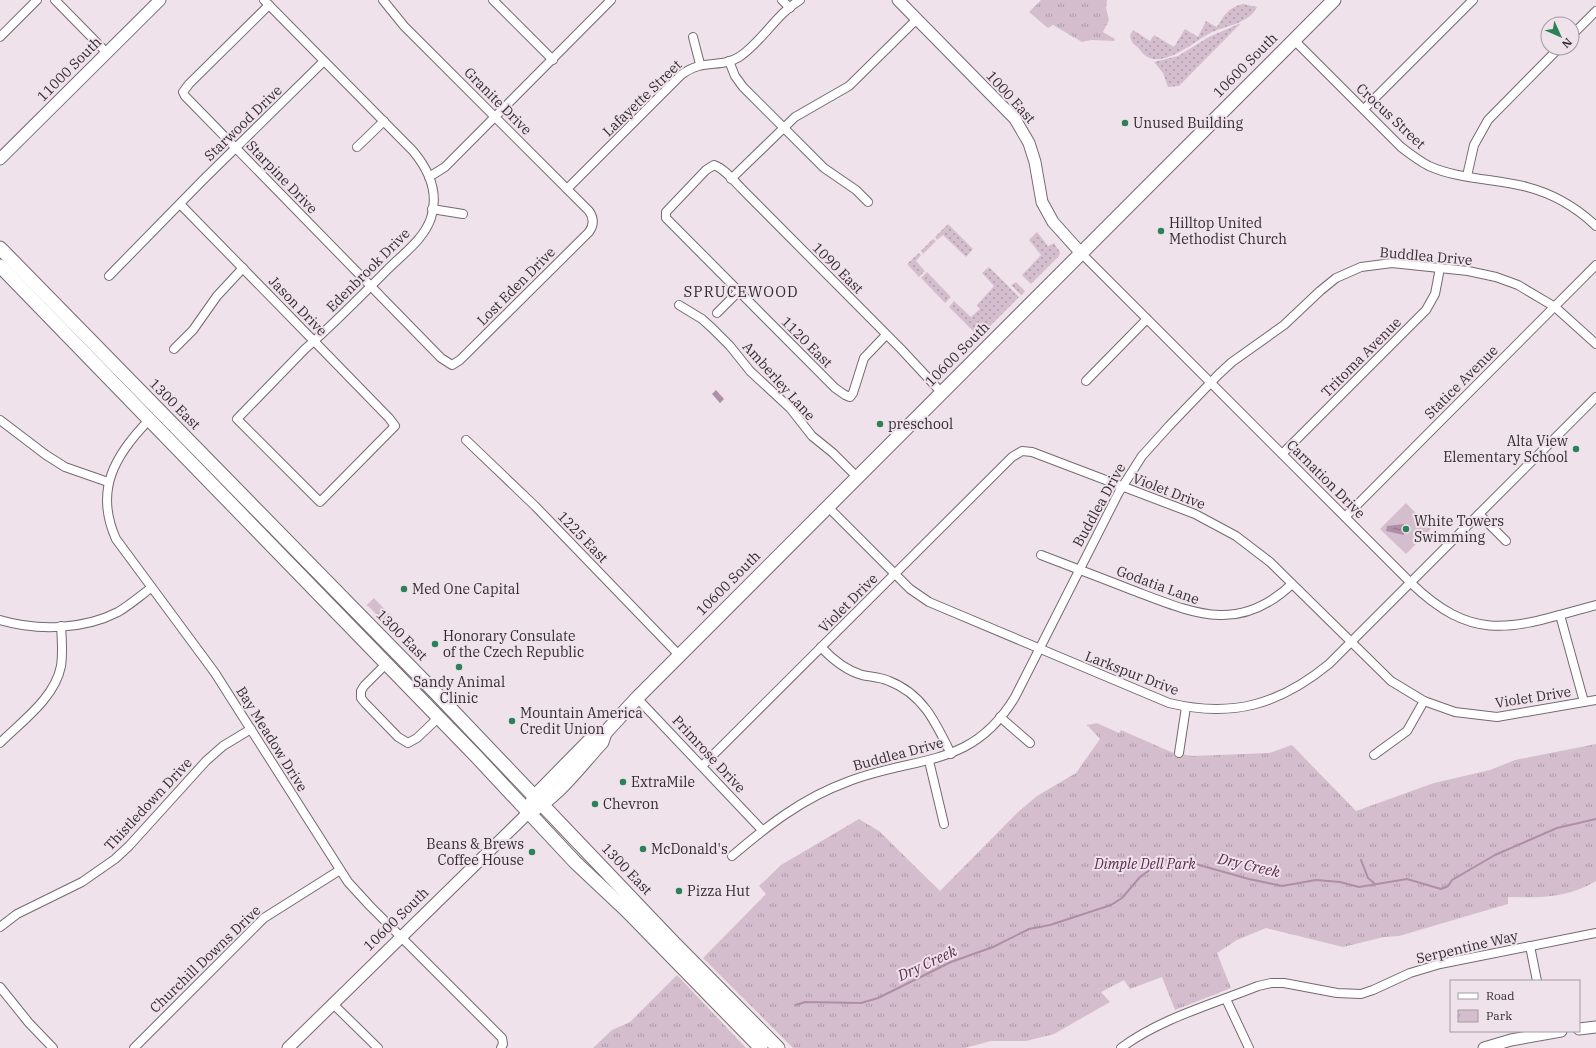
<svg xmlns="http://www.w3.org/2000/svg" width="1596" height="1048" viewBox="0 0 1596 1048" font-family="'IBM Plex Serif',serif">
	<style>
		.grass { fill: url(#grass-dots) }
		.park { fill: url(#park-tufts) }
		.pitch { fill: #d4becd }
		.water { fill: url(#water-ripples) }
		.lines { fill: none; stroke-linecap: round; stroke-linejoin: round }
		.stream { stroke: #b08ea6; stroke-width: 2 }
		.street-casing { stroke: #756971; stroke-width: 10 }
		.secondary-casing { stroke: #756971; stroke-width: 13 }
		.primary-casing { stroke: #756971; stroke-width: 15 }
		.street { stroke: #fff; stroke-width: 8 }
		.secondary { stroke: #fff; stroke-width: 11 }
		.primary { stroke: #fff; stroke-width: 13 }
		.poi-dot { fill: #2b8257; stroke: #f0e2eb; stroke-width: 1.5 }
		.labels { text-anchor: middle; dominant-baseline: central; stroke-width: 4; stroke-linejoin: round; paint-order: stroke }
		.street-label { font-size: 14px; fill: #322d31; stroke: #f0e2eb }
		.poi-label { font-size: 14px; fill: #322d31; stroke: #f0e2eb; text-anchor: start }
		.park-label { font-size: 14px; font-style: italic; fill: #582a4d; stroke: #f0e2eb }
		.neighbourhood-label { font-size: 15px; letter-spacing: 1px; fill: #322d31; stroke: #f0e2eb }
		.water-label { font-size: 15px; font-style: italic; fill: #5b2d4f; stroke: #f0e2eb }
	</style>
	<defs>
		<pattern id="grass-dots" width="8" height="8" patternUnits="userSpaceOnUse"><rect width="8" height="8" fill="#d4becd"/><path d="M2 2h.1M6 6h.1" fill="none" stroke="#ad9ba7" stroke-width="1.8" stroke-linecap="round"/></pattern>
		<pattern id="park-tufts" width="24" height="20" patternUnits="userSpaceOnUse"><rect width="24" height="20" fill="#d4becd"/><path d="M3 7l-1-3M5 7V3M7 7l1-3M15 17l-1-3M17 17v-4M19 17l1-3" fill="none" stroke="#ad9ba7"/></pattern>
		<pattern id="water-ripples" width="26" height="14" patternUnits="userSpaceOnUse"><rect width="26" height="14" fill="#b08ea6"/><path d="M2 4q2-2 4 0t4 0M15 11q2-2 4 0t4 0" fill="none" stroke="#907488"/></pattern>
	</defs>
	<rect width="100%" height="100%" fill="#f0e2eb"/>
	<!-- grass -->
	<g class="grass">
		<path d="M1243,4l14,3c-7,16 -32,19 -47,26 -17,9 -53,42 -70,17 -4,-6 -7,-3 -10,-14l3,-6 17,11 4,-6 20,12 11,-18 13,8 8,-16 11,6c7,-12 12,-20 26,-23z"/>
		<polygon points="1241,23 1179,86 1168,87 1163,73 1154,62 1178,56 1209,37"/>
		<polygon points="948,224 973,249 966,257 943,235 937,240 935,237"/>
		<polygon points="1037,232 1048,246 1054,243 1060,252 1059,256 1031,284 1022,275 1041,255 1029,240"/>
		<polygon points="933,239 936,241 923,254 921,251"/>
		<polygon points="919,253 921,255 916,261 925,271 919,277 907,264"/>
		<polygon points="989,267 1019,297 979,337 949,307 954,301 971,317 980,309 977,305 994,286 982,273"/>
		<polygon points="927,272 951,297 945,303 921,278"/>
		<polygon points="1016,282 1025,291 1021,295 1011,285"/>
	</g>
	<!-- park -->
	<g class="park">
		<polygon points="1041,0 1107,0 1106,8 1109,20 1103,32 1115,39 1114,41 1091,40 1082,42 1053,25 1048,28 1029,12"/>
		<polygon points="374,598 391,616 385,623 367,605"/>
		<path d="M1097,723l22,10 2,-3 50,22 21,4 77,-3 23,-8 64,66 78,-28 56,-13 25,-10 81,-16v137c-28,17 -56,17 -88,16v7l-109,32 -15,1 -41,10 -77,-19 -29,12 -20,13 14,35 -56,22 -13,-33 -32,12 -6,-9 -23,12 9,10 -56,32 -28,7h-35l-26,7h-172l-90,-90 63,-64 -7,-8 22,-21 78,-46 20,12 61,60 78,-79 19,-16 39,-23 24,-34 -13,-14z"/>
		<polygon points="677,975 746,1048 593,1048 612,1030 630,1022"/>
	</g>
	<!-- pitch -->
	<polygon class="pitch" points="1406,503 1431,529 1406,554 1380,529"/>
	<!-- water -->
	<g class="water">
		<polygon points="716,390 724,399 720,403 712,394"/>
		<polygon points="1404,524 1404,535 1386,531 1387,526"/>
	</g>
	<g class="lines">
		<!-- stream -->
		<g class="stream">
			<polyline points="1361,860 1368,878 1374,883"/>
			<polyline points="796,1005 805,1002 861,1003 878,998 951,962 993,947 1029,929 1050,925 1111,905 1122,898 1140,877 1163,860 1174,858 1249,879 1282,886 1316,880 1340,882 1359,887 1407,879 1441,889 1448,886 1452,880 1495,855 1557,828 1596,819"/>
		</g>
		<defs>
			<g id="street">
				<polyline points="55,0 107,53"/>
				<polyline points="493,0 553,60"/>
				<polyline points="782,0 790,8"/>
				<path d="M269,5l-80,79 -6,8 2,4 256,262 11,7 8,-5 129,-128c5,-7 5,-14 0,-21l-185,-185 -21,-26"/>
				<polyline points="1572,35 1596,11"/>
				<polyline points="0,37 37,0"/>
				<polyline points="693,37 700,64"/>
				<path d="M1294,40l107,107c9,7 18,14 28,19 28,13 68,13 98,21 27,7 49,20 69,39"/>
				<polyline points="729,61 735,76 743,87 824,168 856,190 868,202"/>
				<polyline points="1364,109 1473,0"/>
				<polyline points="357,147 384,121"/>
				<polyline points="1467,176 1474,145 1488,120 1559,48"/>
				<polyline points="429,177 445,167 611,0"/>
				<polyline points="731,179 795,117 849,86 917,19"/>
				<path d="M567,189l114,-114c22,-17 39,-6 58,-18 23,-15 37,-43 61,-57"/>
				<path d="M181,205l128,131 5,5 75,77 6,8 -75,76 -83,-83 68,-70c29,-25 56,-53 83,-80 15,-15 36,-30 43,-51 8,-25 -2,-48 -18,-67l-149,-151"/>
				<polyline points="432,209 463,214"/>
				<path d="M1080,252l331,331c66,64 106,43 185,22"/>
				<polyline points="109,276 203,180 324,61"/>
				<polyline points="679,305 702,319 712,328 730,346 750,371 790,408 812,436 833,453 857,477"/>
				<polyline points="717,313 739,291"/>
				<path d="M886,335l-22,23 -11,35 -3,4 -5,-2 -10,-7 -165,-166 -4,-4v-6l40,-42 8,-5c11,4 20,16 28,24l159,160 40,43"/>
				<polyline points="174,349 193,330 217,296 243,268"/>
				<polyline points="1086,381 1147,319"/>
				<polyline points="0,420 46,455 65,467 108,482"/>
				<path d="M149,420c-34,35 -55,70 -33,119l99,134 133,209 22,24 132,132 1,6 -2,4"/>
				<polyline points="466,440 535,506 679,655"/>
				<polyline points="1282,454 1426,310 1435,294 1440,268"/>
				<path d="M828,507l82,82 19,13 240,101c63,15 110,2 160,-39l267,-267"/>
				<polyline points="1479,514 1506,541"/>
				<polyline points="1345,517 1596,265"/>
				<path d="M1041,555c31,12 61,23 91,35 61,23 106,45 160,-6"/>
				<polyline points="1560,615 1584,702"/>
				<path d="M0,620c37,11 83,10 118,-8 12,-7 22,-16 33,-24"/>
				<path d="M821,647c12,13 24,23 41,28 9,2 18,2 27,6 34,13 47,42 62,73"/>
				<polyline points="386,664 364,686 361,691 361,698 365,703 398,737 408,743 417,738 438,718"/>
				<polyline points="637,698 762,830"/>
				<polyline points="1000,717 1030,743"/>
				<path d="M0,743c21,-21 55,-45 61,-77 2,-13 1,-26 0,-40"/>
				<polyline points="1179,753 1186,707"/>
				<polyline points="1374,755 1407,731 1424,701"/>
				<polyline points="929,761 944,824"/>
				<polyline points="702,766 1012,457 1022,451 1032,452 1195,514 1236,536 1270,562 1391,681 1424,701 1455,712 1497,717 1596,700"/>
				<path d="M732,856c35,-30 71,-58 115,-74 68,-27 124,-12 168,-85l104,-205 23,-36 27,-30 50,-52 13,-12 52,-37 36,-34 16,-13 25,-11 31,-4 76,8 28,6 22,8 37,22 41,37"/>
				<polyline points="0,927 17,914 82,882 115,859 129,846 206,761 223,746 251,729"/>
				<polyline points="1530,946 1537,981"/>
				<polyline points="0,987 29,1023 53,1048"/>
				<polyline points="1226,999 1249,1048"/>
				<polyline points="332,1003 378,1048"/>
				<polyline points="134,1048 264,918 340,870"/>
				<path d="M1121,1048c38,-29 92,-44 137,-62l13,-3h13l53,10 24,1 12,-4 37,-17 30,-9 156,-31"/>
			</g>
			<g id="secondary">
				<polyline points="898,0 1015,119 1029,143 1035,162 1042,202 1053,222 1080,252"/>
				<polyline points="0,159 160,0"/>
				<polyline points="1579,1029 1596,1027"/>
				<polyline points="288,1048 528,813"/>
				<polyline points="1484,1048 1511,1040 1561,1031"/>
			</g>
			<g id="primary">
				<polyline points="0,248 433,690 674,943 778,1048"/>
				<polyline points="0,266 476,756 575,862 626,910 761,1048"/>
				<polyline points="531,804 535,796 594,736 605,733"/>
				<path d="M528,813c30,-16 51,-46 74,-71l3,-9 32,-35 697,-698"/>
			</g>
		</defs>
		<!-- street casing -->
		<use href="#street" class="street-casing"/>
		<!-- secondary casing -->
		<use href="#secondary" class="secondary-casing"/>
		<!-- primary casing -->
		<use href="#primary" class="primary-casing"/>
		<!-- street -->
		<use href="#street" class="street"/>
		<!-- secondary -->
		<use href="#secondary" class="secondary"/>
		<!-- primary -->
		<use href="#primary" class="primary"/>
	</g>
	<!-- markers -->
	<g class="poi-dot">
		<circle cx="1125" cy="123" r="4"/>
		<circle cx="1161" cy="231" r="4"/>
		<circle cx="880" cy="424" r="4"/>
		<circle cx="1576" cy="449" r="4"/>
		<circle cx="1406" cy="529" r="4"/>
		<circle cx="404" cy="589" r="4"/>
		<circle cx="435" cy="644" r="4"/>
		<circle cx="459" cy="667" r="4"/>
		<circle cx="512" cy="721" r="4"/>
		<circle cx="623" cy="782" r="4"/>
		<circle cx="595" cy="804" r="4"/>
		<circle cx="643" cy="849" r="4"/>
		<circle cx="532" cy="852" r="4"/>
		<circle cx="679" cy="891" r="4"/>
	</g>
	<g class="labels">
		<!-- street labels -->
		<g class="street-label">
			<text transform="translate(1245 65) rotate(-45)">10600 South</text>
			<text transform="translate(69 69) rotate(-45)">11000 South</text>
			<text transform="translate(1011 97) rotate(48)">1000 East</text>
			<text transform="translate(642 98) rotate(-44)">Lafayette Street</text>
			<text transform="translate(498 101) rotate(45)">Granite Drive</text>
			<text transform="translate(1391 116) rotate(43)">Crocus Street</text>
			<text transform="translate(243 123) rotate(-44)">Starwood Drive</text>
			<text transform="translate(282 177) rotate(46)">Starpine Drive</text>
			<text transform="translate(1426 256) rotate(5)">Buddlea Drive</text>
			<text transform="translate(838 268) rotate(45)">1090 East</text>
			<text transform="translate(368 270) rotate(-45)">Edenbrook Drive</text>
			<text transform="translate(516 286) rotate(-45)">Lost Eden Drive</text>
			<text transform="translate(298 306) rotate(46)">Jason Drive</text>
			<text transform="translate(807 342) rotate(45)">1120 East</text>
			<text transform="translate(957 354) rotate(-45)">10600 South</text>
			<text transform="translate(1361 357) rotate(-45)">Tritoma Avenue</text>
			<text transform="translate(779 381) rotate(48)">Amberley Lane</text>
			<text transform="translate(1461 382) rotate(-45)">Statice Avenue</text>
			<text transform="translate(175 404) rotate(45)">1300 East</text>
			<text transform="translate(1326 479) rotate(45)">Carnation Drive</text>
			<text transform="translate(1169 491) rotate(21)">Violet Drive</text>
			<text transform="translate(1099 505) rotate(-61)">Buddlea Drive</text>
			<text transform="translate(583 537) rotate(46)">1225 East</text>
			<text transform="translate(728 583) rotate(-45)">10600 South</text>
			<text transform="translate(1158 585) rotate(20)">Godatia Lane</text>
			<text transform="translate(848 603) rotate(-45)">Violet Drive</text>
			<text transform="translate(402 635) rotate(45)">1300 East</text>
			<text transform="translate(1132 673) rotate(21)">Larkspur Drive</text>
			<text transform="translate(1533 697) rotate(-9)">Violet Drive</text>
			<text transform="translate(272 739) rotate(58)">Bay Meadow Drive</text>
			<text transform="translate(709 754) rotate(47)">Primrose Drive</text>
			<text transform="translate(898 754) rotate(-15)">Buddlea Drive</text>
			<text transform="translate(148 804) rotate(-47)">Thistledown Drive</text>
			<text transform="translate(627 869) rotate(46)">1300 East</text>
			<text transform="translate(396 919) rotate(-44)">10600 South</text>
			<text transform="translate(1467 947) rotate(-13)">Serpentine Way</text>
			<text transform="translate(205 959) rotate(-44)">Churchill Downs Drive</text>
		</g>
		<!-- poi labels -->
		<g class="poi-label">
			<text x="1133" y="123">Unused Building</text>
			<text x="1169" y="223">Hilltop United<tspan x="1169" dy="16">Methodist Church</tspan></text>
			<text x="888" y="424">preschool</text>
			<text x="1568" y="441" text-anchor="end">Alta View<tspan x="1568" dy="16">Elementary School</tspan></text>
			<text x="1414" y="521">White Towers<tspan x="1414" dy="16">Swimming</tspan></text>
			<text x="412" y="589">Med One Capital</text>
			<text x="443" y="636">Honorary Consulate<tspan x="443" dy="16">of the Czech Republic</tspan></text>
			<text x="459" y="682" text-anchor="middle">Sandy Animal<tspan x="459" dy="16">Clinic</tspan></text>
			<text x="520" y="713">Mountain America<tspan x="520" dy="16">Credit Union</tspan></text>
			<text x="631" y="782">ExtraMile</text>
			<text x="603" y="804">Chevron</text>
			<text x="524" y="844" text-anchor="end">Beans &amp; Brews<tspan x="524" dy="16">Coffee House</tspan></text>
			<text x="651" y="849">McDonald's</text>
			<text x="687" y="891">Pizza Hut</text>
		</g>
		<!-- park labels -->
		<g class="park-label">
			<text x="1145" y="864">Dimple Dell Park</text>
		</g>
		<!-- neighbourhood labels -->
		<g class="neighbourhood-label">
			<text x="741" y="291">SPRUCEWOOD</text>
		</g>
		<!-- water labels -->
		<g class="water-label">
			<text transform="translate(1249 865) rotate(13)">Dry Creek</text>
			<text transform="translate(927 963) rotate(-25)">Dry Creek</text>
		</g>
	</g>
	<!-- legend -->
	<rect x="1450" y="980" width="130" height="52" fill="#f0e2eb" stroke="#a49aa1"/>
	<rect x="1458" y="993" width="20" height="6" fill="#ffffff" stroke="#a49aa1"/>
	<text x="1486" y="1000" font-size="12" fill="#322d31">Road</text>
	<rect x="1458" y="1010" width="20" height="12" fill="url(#park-tufts)" stroke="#a49aa1"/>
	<text x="1486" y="1020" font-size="12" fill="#322d31">Park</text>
	<!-- north arrow -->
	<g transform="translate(1560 36) rotate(135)"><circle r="19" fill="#f0e2eb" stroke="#a49aa1"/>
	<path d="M0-3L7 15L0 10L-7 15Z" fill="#2b8257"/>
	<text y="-6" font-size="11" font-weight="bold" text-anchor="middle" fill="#322d31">N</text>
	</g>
</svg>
